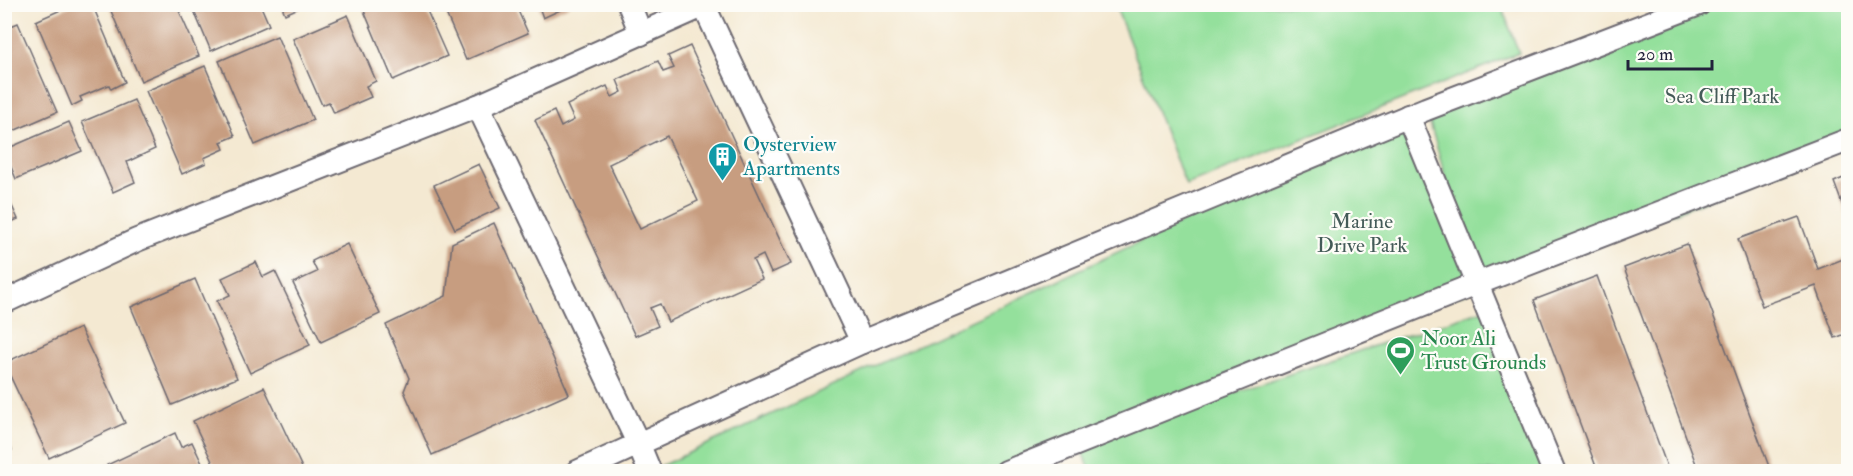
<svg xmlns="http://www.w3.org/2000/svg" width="1853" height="476" viewBox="0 0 1853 476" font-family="'IM FELL Double Pica',serif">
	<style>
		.green { fill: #94e09c; stroke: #5b816c; stroke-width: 1.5 }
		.building { fill: #c79d80; fill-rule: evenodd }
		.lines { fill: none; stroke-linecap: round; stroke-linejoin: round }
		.minor-casing { stroke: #6c6870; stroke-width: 26 }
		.minor { stroke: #fff; stroke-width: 22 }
		.labels { text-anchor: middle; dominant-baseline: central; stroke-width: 4.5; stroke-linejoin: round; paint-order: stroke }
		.park-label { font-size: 21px; fill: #445b58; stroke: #fdfcf7 }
		.culture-label { font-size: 21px; fill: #0d838f; stroke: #fdfcf7; text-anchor: start }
		.leisure-label { font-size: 21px; fill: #27864d; stroke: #fdfcf7; text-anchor: start }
	</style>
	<rect width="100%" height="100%" fill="#fdfcf7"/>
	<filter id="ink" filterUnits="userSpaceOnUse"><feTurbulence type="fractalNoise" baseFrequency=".0167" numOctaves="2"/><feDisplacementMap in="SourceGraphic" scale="12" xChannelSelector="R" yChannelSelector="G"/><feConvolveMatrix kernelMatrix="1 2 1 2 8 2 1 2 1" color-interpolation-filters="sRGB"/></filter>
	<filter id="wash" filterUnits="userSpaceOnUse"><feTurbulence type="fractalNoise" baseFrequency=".008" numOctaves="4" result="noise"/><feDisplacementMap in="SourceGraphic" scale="24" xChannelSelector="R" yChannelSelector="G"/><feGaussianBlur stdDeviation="1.35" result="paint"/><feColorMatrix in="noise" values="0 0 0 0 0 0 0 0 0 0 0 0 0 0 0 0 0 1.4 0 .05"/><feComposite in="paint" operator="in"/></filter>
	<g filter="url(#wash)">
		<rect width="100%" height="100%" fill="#f4e9d2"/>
		<!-- green -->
		<g class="green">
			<polygon points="1115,5 1501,5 1519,53 1186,185"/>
			<polygon points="1715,5 1848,5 1848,146 1003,471 648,472 1408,116 1472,271 1426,109"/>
			<polygon points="1489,308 1555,471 1091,471 1078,444"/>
		</g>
		<g id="blocks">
			<!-- building -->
			<g class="building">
				<polygon points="74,4 92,4 125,82 111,89 109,85 80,97 82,101 72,106 36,21"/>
				<polygon points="108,4 176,4 199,56 141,81"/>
				<polygon points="191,4 260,4 269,25 211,51"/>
				<polygon points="281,4 308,4 285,14"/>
				<polygon points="366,4 424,4 447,56 393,80 362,6"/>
				<polygon points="442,4 515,4 528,33 466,60"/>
				<polygon points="538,4 573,4 543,18"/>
				<polygon points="348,15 376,81 366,86 371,97 334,113 329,102 322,105 293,39"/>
				<polygon points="18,23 57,112 4,135 4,29"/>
				<polygon points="277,36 313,120 255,145 219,61"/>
				<path d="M690,46l101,218 -20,9 -8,-18 -10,5 9,19 -94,43 -8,-18 -10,4 8,18 -23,10 -100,-216 19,-9 7,16 13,-7 -7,-15 40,-19 5,11 10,-5 -5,-12 41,-19 5,11 11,-4 -6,-12zM667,136l31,65 -58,28 -31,-65z"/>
				<polygon points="205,66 235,136 221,142 224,149 204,158 206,163 182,174 146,91"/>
				<polygon points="134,100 155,149 127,162 135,182 113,192 82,122"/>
				<polygon points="69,122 82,151 16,179 4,150"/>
				<polygon points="479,164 500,208 455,229 434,185"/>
				<polygon points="1848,176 1848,220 1834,182"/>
				<polygon points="4,189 18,219 4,225"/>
				<polygon points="1799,217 1818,269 1848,257 1848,333 1835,338 1816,286 1762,306 1738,239"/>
				<polygon points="494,223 569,394 432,455 404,391 409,378 386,325 446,296 452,243"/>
				<polygon points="347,244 380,314 321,342 293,283 317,272 312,261"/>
				<polygon points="1687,244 1771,472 1699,472 1624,268"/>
				<polygon points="256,262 263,277 275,271 310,345 250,373 217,301 230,295 222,278"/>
				<polygon points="1597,276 1669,472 1598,472 1534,300"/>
				<polygon points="195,279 237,378 172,405 131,307"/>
				<polygon points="80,328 125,423 49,458 4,363"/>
				<polygon points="264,387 304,472 217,472 193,421"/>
				<polygon points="4,433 12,450 4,454"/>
				<polygon points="175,433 181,447 192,442 206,472 110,472 107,465"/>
			</g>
		</g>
	</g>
	<g filter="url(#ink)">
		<use href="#blocks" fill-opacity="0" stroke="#6c6870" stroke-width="1.5"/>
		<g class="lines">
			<defs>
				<g id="minor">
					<polyline points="629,4 641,34"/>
					<polyline points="704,6 862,342"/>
					<polyline points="478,106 638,443 650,472"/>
					<polyline points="1408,116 1554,472"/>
					<polyline points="4,302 137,240 478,106 707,4"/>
					<polyline points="577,472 862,342 1426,109 1699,4"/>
					<polyline points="1006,472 1476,284 1848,140"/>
				</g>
			</defs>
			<!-- minor casing -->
			<use href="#minor" class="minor-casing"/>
			<!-- minor -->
			<use href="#minor" class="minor"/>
		</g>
	</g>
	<!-- icons -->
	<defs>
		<symbol id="building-pin" viewBox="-11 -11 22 30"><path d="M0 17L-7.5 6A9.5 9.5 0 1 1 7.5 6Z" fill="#0f9aa8" stroke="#fdfcf7"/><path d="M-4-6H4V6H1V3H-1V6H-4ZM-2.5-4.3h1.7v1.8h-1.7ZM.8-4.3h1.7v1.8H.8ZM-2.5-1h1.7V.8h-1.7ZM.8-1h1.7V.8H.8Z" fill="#fff"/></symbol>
		<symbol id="stadium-pin" viewBox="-11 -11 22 30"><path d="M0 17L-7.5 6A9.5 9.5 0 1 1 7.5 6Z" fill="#2e9e5b" stroke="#fdfcf7"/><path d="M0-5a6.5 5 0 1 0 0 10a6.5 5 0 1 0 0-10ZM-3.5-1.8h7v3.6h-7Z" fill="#fff"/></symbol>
	</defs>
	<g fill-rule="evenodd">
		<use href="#building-pin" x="706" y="140" width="33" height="45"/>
		<use href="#stadium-pin" x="1384" y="334" width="33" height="45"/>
	</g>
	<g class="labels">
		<!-- park labels -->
		<g class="park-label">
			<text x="1722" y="96">Sea Cliff Park</text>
			<text x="1362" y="221">Marine<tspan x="1362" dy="24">Drive Park</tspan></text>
		</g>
		<!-- culture labels -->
		<g class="culture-label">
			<text x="743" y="144">Oysterview<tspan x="743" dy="24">Apartments</tspan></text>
		</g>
		<!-- leisure labels -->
		<g class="leisure-label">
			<text x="1421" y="338">Noor Ali<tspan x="1421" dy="24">Trust Grounds</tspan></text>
		</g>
	</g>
	<!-- margin -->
	<rect width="1853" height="476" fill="none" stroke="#fdfcf7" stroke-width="24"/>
	<!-- scale -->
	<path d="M1628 60v9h84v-9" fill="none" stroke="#22223b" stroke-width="3"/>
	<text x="1637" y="60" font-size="18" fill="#22223b" stroke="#fdfcf7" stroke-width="4.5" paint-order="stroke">20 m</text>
</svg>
